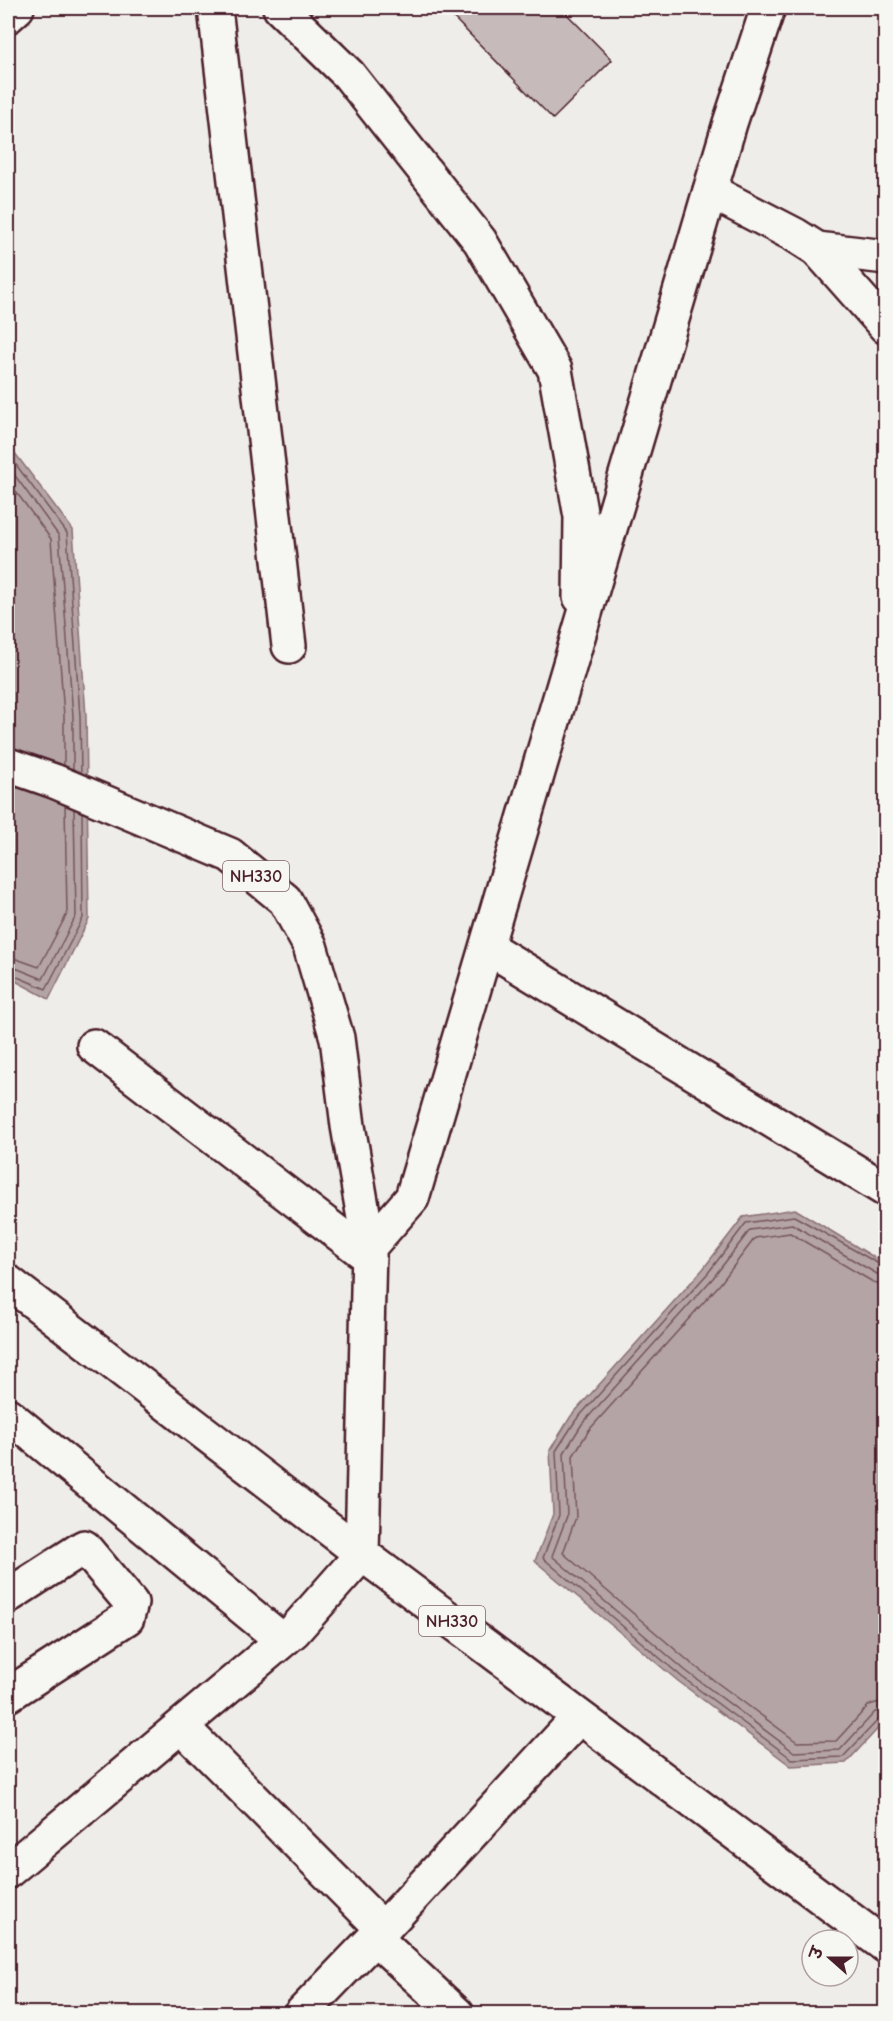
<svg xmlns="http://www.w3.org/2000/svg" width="893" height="2021" viewBox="0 0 893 2021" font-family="'Comic Neue','Playpen Sans Deva',sans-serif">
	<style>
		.water { fill: #b4a4a5; stroke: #8a6f74; stroke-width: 1.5 }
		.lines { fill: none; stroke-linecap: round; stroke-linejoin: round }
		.shore { stroke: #74545c; stroke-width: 1.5 }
		.building { fill: #c6babb; stroke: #4a1f2b; stroke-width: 1.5 }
		.minor-casing { stroke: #4a1f2b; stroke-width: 38 }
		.highway-casing { stroke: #4a1f2b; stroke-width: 38 }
		.minor { stroke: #f6f6f2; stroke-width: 33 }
		.highway { stroke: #f6f6f2; stroke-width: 33 }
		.labels { text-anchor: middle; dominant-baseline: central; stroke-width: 4.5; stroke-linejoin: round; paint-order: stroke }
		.shield { fill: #f6f6f2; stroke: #7e6067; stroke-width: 1.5 }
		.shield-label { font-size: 18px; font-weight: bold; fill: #4a1f2b }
	</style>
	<rect width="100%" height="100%" fill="#efedea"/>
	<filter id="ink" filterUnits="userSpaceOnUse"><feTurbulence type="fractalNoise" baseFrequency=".0167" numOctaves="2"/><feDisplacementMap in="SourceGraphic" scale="12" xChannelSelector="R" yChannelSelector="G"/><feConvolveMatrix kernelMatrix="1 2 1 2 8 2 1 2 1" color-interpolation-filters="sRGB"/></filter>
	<g filter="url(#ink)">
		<!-- water -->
		<g class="water">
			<polygon points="8,444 73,530 86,716 89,919 49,999 8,977"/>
			<polygon points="795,1209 885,1264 886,1720 846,1763 791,1766 678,1681 535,1561 553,1514 550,1450 571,1416 703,1269 743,1217"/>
		</g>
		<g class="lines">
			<!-- shore -->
			<g class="shore">
				<polyline points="8,454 67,533 80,716 81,773"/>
				<polyline points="8,466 59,536 73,716 73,770"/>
				<polyline points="8,481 51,539 64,716 64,766"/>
				<polyline points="8,956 39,967 67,914 65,805"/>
				<polyline points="8,965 43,979 76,916 74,809"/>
				<polyline points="8,973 46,989 83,918 82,812"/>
				<polyline points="886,1268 794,1216 746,1223 708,1273 576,1420 556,1451 559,1515 543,1558 682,1677 792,1759 843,1757 879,1719 886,1717"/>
				<polyline points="886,1276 877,1274 792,1224 750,1230 713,1278 582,1424 564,1453 567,1516 552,1556 686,1671 794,1752 840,1750 875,1712 886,1709"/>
				<polyline points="886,1285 873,1282 790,1233 755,1238 720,1284 589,1430 573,1456 576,1517 563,1553 692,1664 797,1742 836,1741 869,1705 886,1700"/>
			</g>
		</g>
		<!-- building -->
		<polygon class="building" points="444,8 561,8 612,60 553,119"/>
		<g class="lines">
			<defs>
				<g id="minor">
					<polyline points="215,8 289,646"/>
					<polyline points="280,8 349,75 480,241 555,370 581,517 580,597"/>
					<polyline points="8,16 17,8"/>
					<polyline points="710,191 795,235 817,249 886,327"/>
					<polyline points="817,249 886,257"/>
					<polyline points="487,947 886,1190"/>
					<polyline points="94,1046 369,1257"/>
					<polyline points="369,1247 412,1198 730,123 768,8"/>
					<polyline points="8,1282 362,1554 294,1631 8,1871"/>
					<polyline points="8,1415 282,1640"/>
					<polyline points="8,1596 84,1547 131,1603 127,1618 8,1695"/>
					<polyline points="182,1727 383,1929"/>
					<polyline points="375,1938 457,2014"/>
					<polyline points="301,2014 383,1929 579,1717"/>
				</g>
				<polyline id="highway" points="8,765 54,781 230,855 285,900 310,946 337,1038 348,1126 369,1247 362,1554 886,1946"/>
			</defs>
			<!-- minor casing -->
			<use href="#minor" class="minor-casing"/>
			<!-- highway casing -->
			<use href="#highway" class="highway-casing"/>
			<!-- minor -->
			<use href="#minor" class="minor"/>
			<!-- highway -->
			<use href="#highway" class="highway"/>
		</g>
	</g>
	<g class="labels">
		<!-- shield labels -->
		<g class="shield">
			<rect x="223" y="861" width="66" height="30" rx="4.5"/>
			<rect x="419" y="1606" width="66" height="30" rx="4.5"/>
		</g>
		<g class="shield-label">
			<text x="256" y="876">NH330</text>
			<text x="452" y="1621">NH330</text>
		</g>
	</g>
	<!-- margin -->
	<rect width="893" height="2021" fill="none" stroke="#f6f6f2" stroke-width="30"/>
	<rect x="15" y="15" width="863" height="1991" fill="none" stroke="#4a1f2b" stroke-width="2" filter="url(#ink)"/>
	<!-- north arrow -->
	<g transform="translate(830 1958) rotate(291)"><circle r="28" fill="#f6f6f2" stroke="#b1a0a2" stroke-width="1.5"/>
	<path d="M0-4.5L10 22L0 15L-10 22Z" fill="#4a1f2b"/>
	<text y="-9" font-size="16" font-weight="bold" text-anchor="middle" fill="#4a1f2b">उ</text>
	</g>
</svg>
